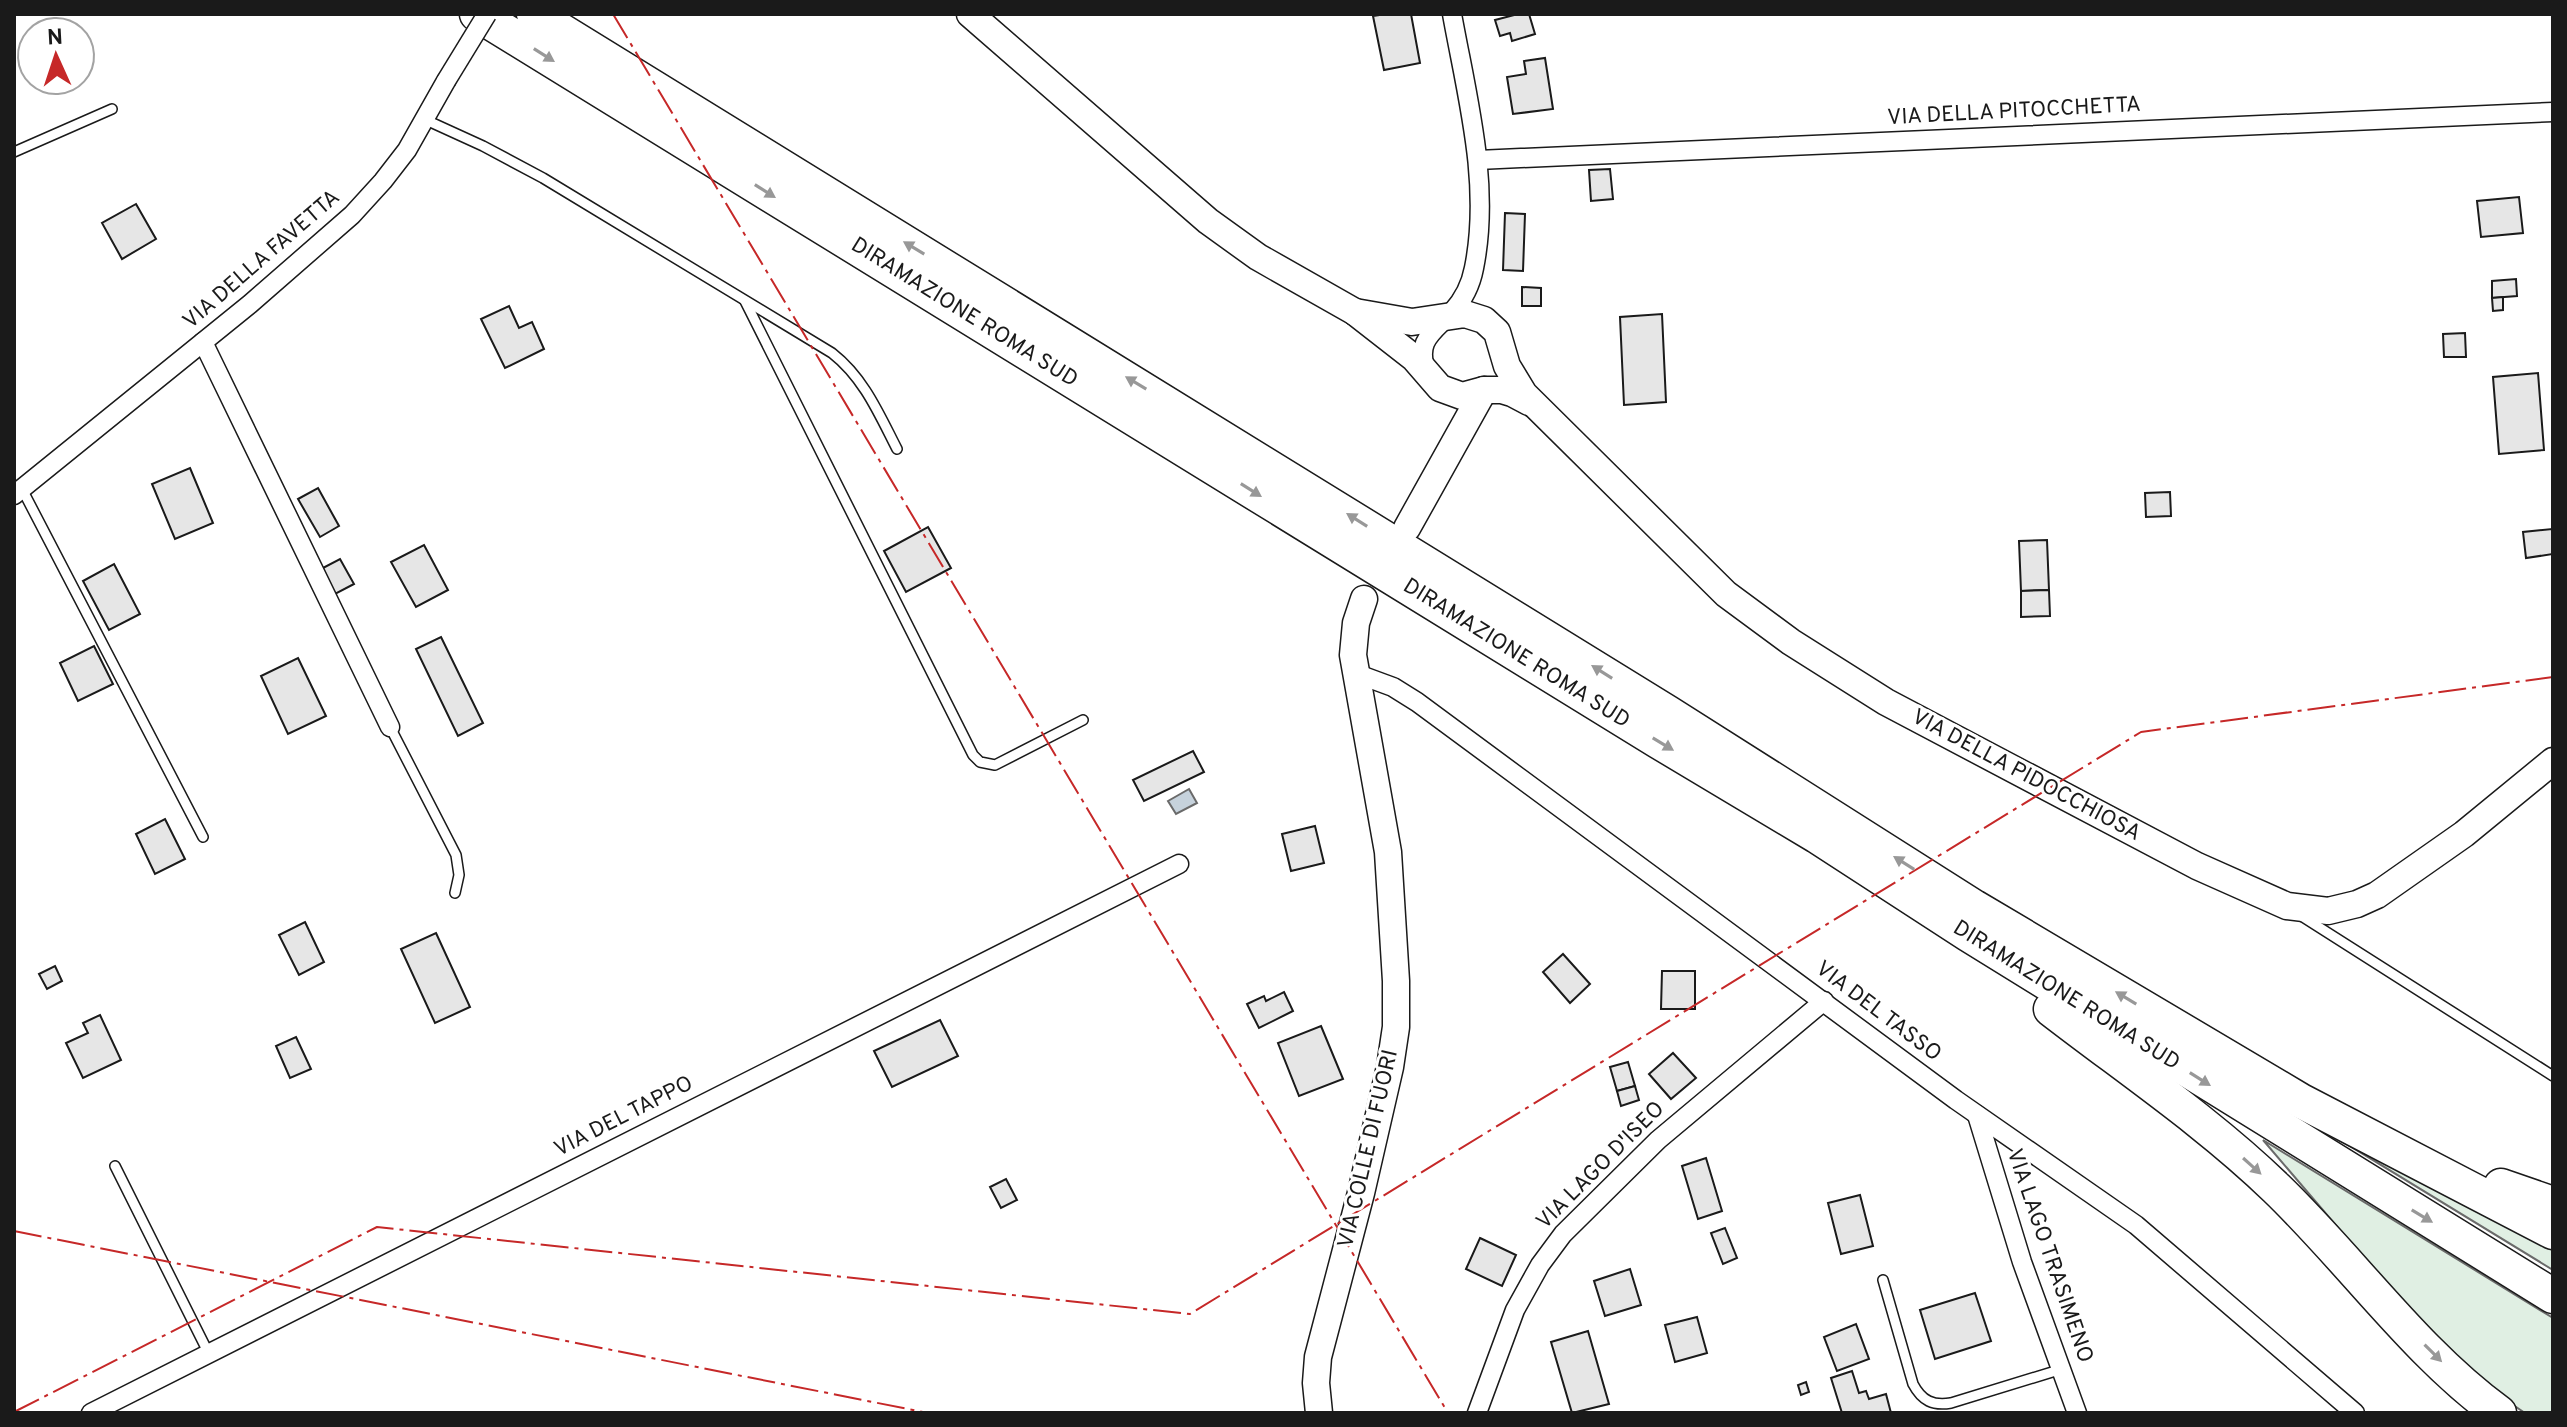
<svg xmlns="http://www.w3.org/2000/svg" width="2567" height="1427" viewBox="0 0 2567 1427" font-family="Overpass,sans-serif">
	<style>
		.green { fill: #e0efe3; stroke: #6a6a6a; stroke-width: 2 }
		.water { fill: #c6d2dc; stroke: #6a6a6a; stroke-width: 2 }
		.building { fill: #e6e6e6; stroke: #1a1a1a; stroke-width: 2 }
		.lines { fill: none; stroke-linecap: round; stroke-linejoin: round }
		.lane-casing { stroke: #1a1a1a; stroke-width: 12 }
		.street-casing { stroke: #1a1a1a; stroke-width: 21 }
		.secondary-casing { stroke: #1a1a1a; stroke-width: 29 }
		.highway-casing { stroke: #1a1a1a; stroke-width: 37 }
		.lane { stroke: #fff; stroke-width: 9 }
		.street { stroke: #fff; stroke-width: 18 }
		.secondary { stroke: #fff; stroke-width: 26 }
		.highway { stroke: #fff; stroke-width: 34 }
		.street-bridge-casing { stroke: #1a1a1a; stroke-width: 21; stroke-linecap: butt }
		.street-bridge { stroke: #fff; stroke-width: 18 }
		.power { stroke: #c62828; stroke-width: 2; stroke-dasharray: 28 6 4 6; stroke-linecap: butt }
		.oneway { fill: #989898 }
		.labels { text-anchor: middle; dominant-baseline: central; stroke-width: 6; stroke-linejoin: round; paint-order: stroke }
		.street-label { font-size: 22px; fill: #1a1a1a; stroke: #fff }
	</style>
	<rect width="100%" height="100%" fill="#fff"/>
	<!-- green -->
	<g class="green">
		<polygon points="2250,1085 2553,1246 2553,1270"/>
		<polygon points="2263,1140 2553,1318 2553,1413 2525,1413 2497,1394 2428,1333"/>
	</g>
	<!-- water -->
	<polygon class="water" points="1189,789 1197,803 1176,814 1168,801"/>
	<!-- building -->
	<g class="building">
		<polygon points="1386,14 1411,14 1420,63 1384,70 1373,16"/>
		<polygon points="1518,14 1529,14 1535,34 1512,41 1510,33 1500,36 1495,20"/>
		<polygon points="1545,58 1553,109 1513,114 1507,77 1526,74 1524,61"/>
		<polygon points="1610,169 1613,199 1591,201 1589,170"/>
		<polygon points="2519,197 2523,233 2481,237 2477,201"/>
		<polygon points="136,204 156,239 122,259 102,223"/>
		<polygon points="1505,213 1525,214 1523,271 1503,270"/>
		<polygon points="2516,279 2517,296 2492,298 2492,281"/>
		<polygon points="1522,287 1541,288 1541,306 1522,306"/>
		<polygon points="2503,297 2503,310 2493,311 2492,298"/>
		<polygon points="509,306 519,328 532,322 544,349 505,368 481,319"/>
		<polygon points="1662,314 1666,402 1624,405 1620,317"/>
		<polygon points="2465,333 2466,357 2444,357 2443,334"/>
		<polygon points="2538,373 2544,450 2499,454 2493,377"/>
		<polygon points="190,468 213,523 175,539 152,484"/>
		<polygon points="318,488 339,526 320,537 298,499"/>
		<polygon points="2170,492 2171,516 2146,517 2145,493"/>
		<polygon points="928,527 951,568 906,592 884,551"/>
		<polygon points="2552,529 2553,554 2526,558 2523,532"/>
		<polygon points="2047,540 2049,590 2021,591 2019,541"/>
		<polygon points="424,545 448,590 416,607 391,562"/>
		<polygon points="340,559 354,584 335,594 321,569"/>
		<polygon points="114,564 140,614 109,630 83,581"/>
		<polygon points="2049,590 2050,616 2021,617 2021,591"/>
		<polygon points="441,637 483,723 458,736 416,649"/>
		<polygon points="94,646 113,684 78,701 60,663"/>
		<polygon points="298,658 326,716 288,734 261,676"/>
		<polygon points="1193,751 1204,772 1144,801 1133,780"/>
		<polygon points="165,819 185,859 155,874 136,834"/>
		<polygon points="1315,826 1324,863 1291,871 1282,834"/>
		<polygon points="305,922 324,962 299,975 279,935"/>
		<polygon points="436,933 470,1007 435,1023 401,949"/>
		<polygon points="1563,954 1590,984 1570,1003 1543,972"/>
		<polygon points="55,966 62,981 47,989 39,974"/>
		<polygon points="1662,971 1695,971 1695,1009 1661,1009"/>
		<polygon points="1284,992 1293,1011 1259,1028 1247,1004 1264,996 1266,1001"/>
		<polygon points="100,1015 121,1060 83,1078 66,1043 88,1033 83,1023"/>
		<polygon points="940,1020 958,1056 892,1087 874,1051"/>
		<polygon points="1321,1026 1343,1079 1299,1096 1278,1043"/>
		<polygon points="296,1037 311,1069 290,1078 276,1046"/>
		<polygon points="1673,1053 1696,1078 1671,1099 1649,1074"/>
		<polygon points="1628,1062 1635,1086 1617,1091 1610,1067"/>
		<polygon points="1635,1086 1639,1100 1621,1106 1617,1091"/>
		<polygon points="1706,1158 1722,1211 1698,1219 1682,1166"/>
		<polygon points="1006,1179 1017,1200 1001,1208 990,1187"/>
		<polygon points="1860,1195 1873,1246 1841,1254 1828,1203"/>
		<polygon points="1725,1228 1737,1258 1723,1264 1711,1233"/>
		<polygon points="1480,1238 1516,1255 1502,1286 1466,1269"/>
		<polygon points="1630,1269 1641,1305 1605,1316 1594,1281"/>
		<polygon points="1975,1293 1991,1341 1935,1359 1920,1310"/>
		<polygon points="1697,1317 1707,1353 1675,1362 1665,1325"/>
		<polygon points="1856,1324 1869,1359 1837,1371 1824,1337"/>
		<polygon points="1588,1331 1609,1404 1572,1413 1551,1342"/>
		<polygon points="1852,1371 1859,1393 1866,1391 1869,1399 1886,1394 1891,1413 1842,1413 1831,1378"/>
		<polygon points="1806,1382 1809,1392 1801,1395 1798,1385"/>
	</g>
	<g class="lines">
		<defs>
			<g id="lane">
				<path d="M426,120l57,26 60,32 289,175c32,25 47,61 65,96"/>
				<polyline points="14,152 112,109"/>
				<polyline points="745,301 973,755 980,762 995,765 1083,720"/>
				<polyline points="22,489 203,837"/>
				<polyline points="390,727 456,855 459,875 455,893"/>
				<polyline points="2303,917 2553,1076"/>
				<polyline points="115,1166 209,1354"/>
				<path d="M1883,1280l30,104c9,17 20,22 38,19l111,-34"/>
			</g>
			<g id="street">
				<polyline points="1478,160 2553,112"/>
				<polyline points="203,342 390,727"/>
				<path d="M1427,373c-13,-33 7,-41 25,-61 11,-12 19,-28 22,-44 17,-84 -7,-171 -22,-254"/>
				<polyline points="14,495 250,304 352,215 383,181 407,150 446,81"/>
				<polyline points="1355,673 1393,687 1417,702 1956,1100 2136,1225 2355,1413"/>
				<polyline points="1977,1115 2022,1262 2077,1413"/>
				<polyline points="91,1413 1179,864"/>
				<polyline points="1477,1413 1515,1310 1540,1265 1563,1234 1658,1140 1824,1001"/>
			</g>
			<g id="secondary">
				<polyline points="970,14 1208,221 1258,257 1355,312 1414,358 1440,388 1462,396 1484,390 1502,390 1512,393 1529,402"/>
				<polyline points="1355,312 1412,322 1465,314 1484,320 1497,332 1507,366 1524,394 1726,594 1791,642 1886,702 2197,866 2287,906 2328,911 2357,904 2377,895 2464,834 2553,761"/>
				<polyline points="1407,528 1484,390"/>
				<polyline points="1319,1413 1316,1383 1318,1357 1361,1193 1390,1067 1396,1027 1396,981 1388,852 1353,655 1356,623 1364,599"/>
			</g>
			<g id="highway">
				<polyline points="477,14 1658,741 1817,836 1968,934 2553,1296"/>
				<polyline points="534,14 1668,713 1974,907 2301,1101 2553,1232"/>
				<path d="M2051,1009c75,58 158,114 225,179 75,72 139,164 223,225"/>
				<polyline points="2501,1186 2553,1204"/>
			</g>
		</defs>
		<!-- lane casing -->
		<use href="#lane" class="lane-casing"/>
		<!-- street casing -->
		<use href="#street" class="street-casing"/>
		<!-- secondary casing -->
		<use href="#secondary" class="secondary-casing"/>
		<!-- highway casing -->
		<use href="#highway" class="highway-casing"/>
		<!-- lane -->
		<use href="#lane" class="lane"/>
		<!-- street -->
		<use href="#street" class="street"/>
		<!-- secondary -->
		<use href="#secondary" class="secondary"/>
		<!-- highway -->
		<use href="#highway" class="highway"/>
		<defs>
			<polyline id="street-bridge" points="446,81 487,14"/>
		</defs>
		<!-- street-bridge casing -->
		<use href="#street-bridge" class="street-bridge-casing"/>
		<!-- street-bridge -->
		<use href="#street-bridge" class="street-bridge"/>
		<!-- power -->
		<g class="power">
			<polyline points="613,14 1448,1413"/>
			<polyline points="14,1231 928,1413"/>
			<polyline points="14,1412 377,1227 1190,1314 2141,732 2553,677"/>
		</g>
	</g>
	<!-- one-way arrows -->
	<defs><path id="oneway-solid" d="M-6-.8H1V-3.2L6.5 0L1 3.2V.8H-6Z" transform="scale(2)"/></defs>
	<g class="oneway">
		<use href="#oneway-solid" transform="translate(544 55) rotate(32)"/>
		<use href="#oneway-solid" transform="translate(765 191) rotate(32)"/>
		<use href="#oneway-solid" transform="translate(914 248) rotate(-149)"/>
		<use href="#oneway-solid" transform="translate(1136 383) rotate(-149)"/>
		<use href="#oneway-solid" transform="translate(1251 490) rotate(32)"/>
		<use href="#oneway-solid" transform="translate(1357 520) rotate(-148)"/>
		<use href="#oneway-solid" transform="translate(1602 672) rotate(-148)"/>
		<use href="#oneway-solid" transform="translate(1663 744) rotate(31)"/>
		<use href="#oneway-solid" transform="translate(1904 863) rotate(-148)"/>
		<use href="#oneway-solid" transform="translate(2126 998) rotate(-149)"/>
		<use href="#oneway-solid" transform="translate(2200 1079) rotate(32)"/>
		<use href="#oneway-solid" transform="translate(2252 1166) rotate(42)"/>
		<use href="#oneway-solid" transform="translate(2422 1216) rotate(31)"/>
		<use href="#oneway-solid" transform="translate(2433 1353) rotate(45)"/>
	</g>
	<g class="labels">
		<!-- street labels -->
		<g class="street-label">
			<text transform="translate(2014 112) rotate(-3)">VIA DELLA PITOCCHETTA</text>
			<text transform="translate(262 260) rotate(-41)">VIA DELLA FAVETTA</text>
			<text transform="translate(964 313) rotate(32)">DIRAMAZIONE ROMA SUD</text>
			<text transform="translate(1516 654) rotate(32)">DIRAMAZIONE ROMA SUD</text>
			<text transform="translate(2026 776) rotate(28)">VIA DELLA PIDOCCHIOSA</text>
			<text transform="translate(2066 996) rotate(32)">DIRAMAZIONE ROMA SUD</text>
			<text transform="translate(1878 1012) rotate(37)">VIA DEL TASSO</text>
			<text transform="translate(624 1117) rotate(-27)">VIA DEL TAPPO</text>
			<text transform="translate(1369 1149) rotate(-77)">VIA COLLE DI FUORI</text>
			<text transform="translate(1601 1166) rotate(-45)">VIA LAGO D'ISEO</text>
			<text transform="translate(2049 1256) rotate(71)">VIA LAGO TRASIMENO</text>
		</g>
	</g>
	<!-- border -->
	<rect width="2567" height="1427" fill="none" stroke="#1a1a1a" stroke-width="32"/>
	<!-- north arrow -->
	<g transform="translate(56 56) rotate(357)"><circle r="38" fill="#ffffff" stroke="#a3a3a3" stroke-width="2"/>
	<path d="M0-6L14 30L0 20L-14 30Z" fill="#c62828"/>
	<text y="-12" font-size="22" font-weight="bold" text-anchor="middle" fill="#1a1a1a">N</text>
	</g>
</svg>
